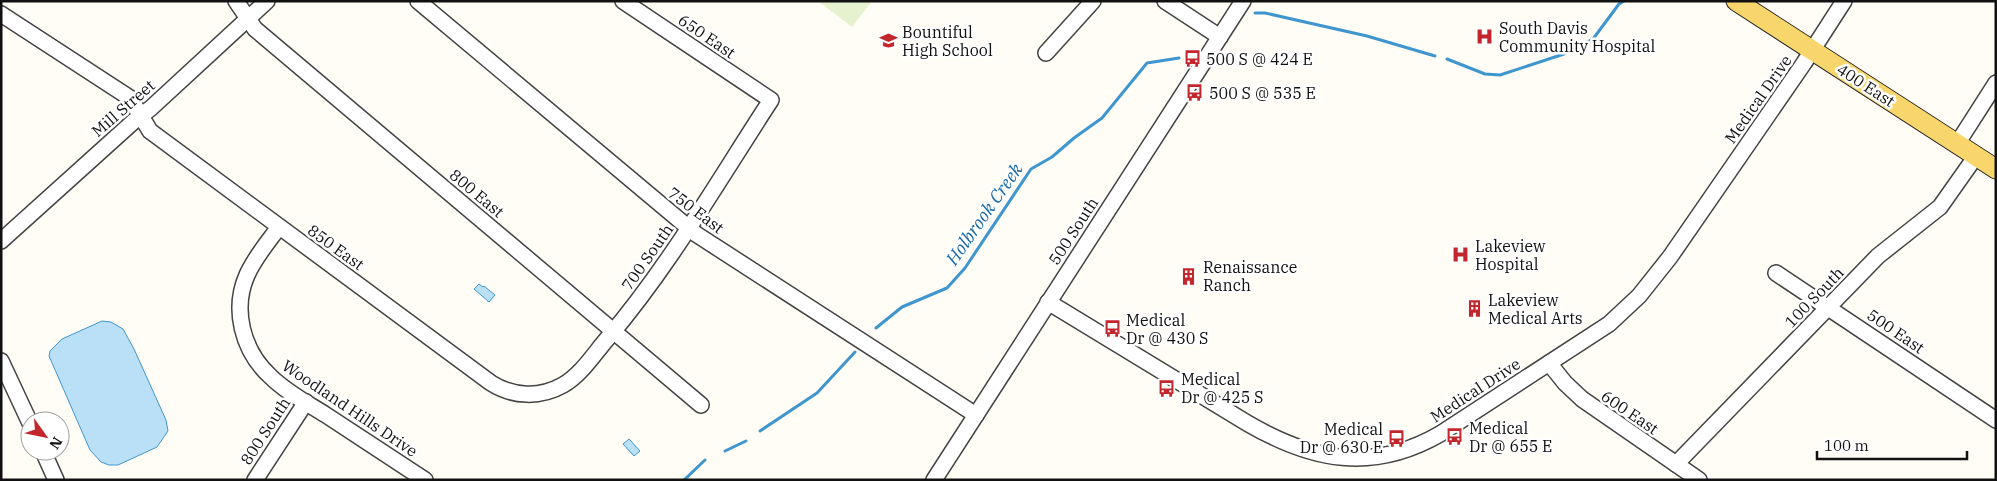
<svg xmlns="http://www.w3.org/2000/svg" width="1997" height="481" viewBox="0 0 1997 481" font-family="'IBM Plex Serif',serif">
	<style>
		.pitch { fill: #e6f2cf }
		.water { fill: #b9e0f7; stroke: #3f96cf }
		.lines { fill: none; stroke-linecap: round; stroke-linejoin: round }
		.stream { stroke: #3f96cf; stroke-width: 3 }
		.minor-casing { stroke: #444; stroke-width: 18 }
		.major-casing { stroke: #222; stroke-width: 21 }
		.minor { stroke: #fff; stroke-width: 15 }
		.major { stroke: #f9d66b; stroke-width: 19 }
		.labels { text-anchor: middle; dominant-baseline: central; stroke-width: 5; stroke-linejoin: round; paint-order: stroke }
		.poi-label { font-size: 16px; fill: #111; stroke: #fff; text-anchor: start }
		.street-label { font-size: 16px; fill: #111; stroke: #fff }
		.water-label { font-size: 18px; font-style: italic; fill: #1768a6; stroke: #fff }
	</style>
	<rect width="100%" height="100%" fill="#fffdf5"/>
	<!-- pitch -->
	<polygon class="pitch" points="818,1 872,1 852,27"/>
	<!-- water -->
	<g class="water">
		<polygon points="479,284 483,287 484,286 495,295 489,302 474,289"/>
		<polygon points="102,321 111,322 123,329 134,349 166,420 168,431 157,447 118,465 109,465 101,462 90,450 49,356 50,351 62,339"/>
		<polygon points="629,439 640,451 634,456 623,444"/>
	</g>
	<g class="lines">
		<!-- stream -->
		<g class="stream">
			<polyline points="1255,13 1265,13 1367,36 1435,56"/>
			<polyline points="1447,59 1485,74 1500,75 1564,54 1593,39 1619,4 1624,1"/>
			<polyline points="876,328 902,307 947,288 965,268 1031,169 1052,157 1074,138 1102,118 1147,63 1179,58"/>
			<polyline points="760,431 817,393 855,352"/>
			<polyline points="725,451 746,441"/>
			<polyline points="684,480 705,460"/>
		</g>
		<defs>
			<g id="minor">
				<polyline points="236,1 255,29 701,405"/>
				<polyline points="418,1 696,234 976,415"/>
				<polyline points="1165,1 1220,37"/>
				<path d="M1,14l129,84 20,33 341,252c22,14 49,15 72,2 18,-10 31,-31 44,-46 63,-74 111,-158 164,-239l-148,-99"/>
				<polyline points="1046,53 1093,1"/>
				<polyline points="1957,144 1996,83"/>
				<path d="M279,227c-11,15 -24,30 -32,48 -15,34 -5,75 23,101 16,16 37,27 56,39 33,22 66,43 99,65"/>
				<polyline points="1,241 133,122 151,108 267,1"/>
				<polyline points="1776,273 1996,420"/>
				<path d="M1048,302l199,121c65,38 125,50 193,11l169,-110 30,-28 31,-39 134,-194 40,-62"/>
				<polyline points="1,361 30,423"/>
				<polyline points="1549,363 1565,383 1582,399 1699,480"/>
				<polyline points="43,451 56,480"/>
				<polyline points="1676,464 1878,256 1940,207 1976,156"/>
				<polyline points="255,480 306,402"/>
				<polyline points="934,480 1243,1"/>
			</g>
			<polyline id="major" points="1736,1 1996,169"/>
		</defs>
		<!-- minor casing -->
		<use href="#minor" class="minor-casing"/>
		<!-- major casing -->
		<use href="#major" class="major-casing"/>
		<!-- minor -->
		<use href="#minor" class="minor"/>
		<!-- major -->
		<use href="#major" class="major"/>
	</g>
	<!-- icons -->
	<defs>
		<symbol id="hospital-bare" viewBox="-9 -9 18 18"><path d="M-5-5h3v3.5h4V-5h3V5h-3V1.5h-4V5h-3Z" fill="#c4262e" stroke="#fff" stroke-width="2.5" paint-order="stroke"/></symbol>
		<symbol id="school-bare" viewBox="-9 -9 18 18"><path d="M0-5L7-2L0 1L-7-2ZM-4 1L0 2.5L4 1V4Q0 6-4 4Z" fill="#c4262e" stroke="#fff" stroke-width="2.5" paint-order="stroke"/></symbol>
		<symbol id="bus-bare" viewBox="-9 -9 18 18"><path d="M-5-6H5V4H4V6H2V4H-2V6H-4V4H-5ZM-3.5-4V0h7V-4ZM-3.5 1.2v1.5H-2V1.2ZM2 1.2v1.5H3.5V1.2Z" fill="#c4262e" stroke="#fff" stroke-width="2.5" paint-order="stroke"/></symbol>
		<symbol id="building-bare" viewBox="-9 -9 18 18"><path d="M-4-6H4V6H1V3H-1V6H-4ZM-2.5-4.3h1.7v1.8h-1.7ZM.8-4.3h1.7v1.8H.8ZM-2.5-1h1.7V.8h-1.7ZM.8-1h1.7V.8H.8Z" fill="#c4262e" stroke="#fff" stroke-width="2.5" paint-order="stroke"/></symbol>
	</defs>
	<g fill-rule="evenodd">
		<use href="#hospital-bare" x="1472" y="24" width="25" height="25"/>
		<use href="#school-bare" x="876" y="28" width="25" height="25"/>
		<use href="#bus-bare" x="1180" y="46" width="25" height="25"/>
		<use href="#bus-bare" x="1182" y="80" width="25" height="25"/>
		<use href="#hospital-bare" x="1448" y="242" width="25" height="25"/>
		<use href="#building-bare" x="1176" y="264" width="25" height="25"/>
		<use href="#building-bare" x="1462" y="296" width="25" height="25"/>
		<use href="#bus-bare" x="1100" y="316" width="25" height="25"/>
		<use href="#bus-bare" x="1154" y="376" width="25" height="25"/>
		<use href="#bus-bare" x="1442" y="424" width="25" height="25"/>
		<use href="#bus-bare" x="1384" y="426" width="25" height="25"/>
	</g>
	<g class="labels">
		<!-- poi labels -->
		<g class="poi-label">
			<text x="1499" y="28">South Davis<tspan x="1499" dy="18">Community Hospital</tspan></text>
			<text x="902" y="32">Bountiful<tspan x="902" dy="18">High School</tspan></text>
			<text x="1206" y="59">500 S @ 424 E</text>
			<text x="1209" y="93">500 S @ 535 E</text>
			<text x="1475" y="246">Lakeview<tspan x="1475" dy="18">Hospital</tspan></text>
			<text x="1203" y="267">Renaissance<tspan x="1203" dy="18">Ranch</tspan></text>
			<text x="1488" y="300">Lakeview<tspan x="1488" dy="18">Medical Arts</tspan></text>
			<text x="1126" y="320">Medical<tspan x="1126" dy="18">Dr @ 430 S</tspan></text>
			<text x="1181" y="379">Medical<tspan x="1181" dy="18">Dr @ 425 S</tspan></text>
			<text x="1469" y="428">Medical<tspan x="1469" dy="18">Dr @ 655 E</tspan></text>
			<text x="1383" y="429" text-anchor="end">Medical<tspan x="1383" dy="18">Dr @ 630 E</tspan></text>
		</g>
		<!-- street labels -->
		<g class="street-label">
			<text transform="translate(707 36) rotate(34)">650 East</text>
			<text transform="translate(1866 85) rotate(33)">400 East</text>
			<text transform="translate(1758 99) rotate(-55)">Medical Drive</text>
			<text transform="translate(123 108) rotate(-41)">Mill Street</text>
			<text transform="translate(477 193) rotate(40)">800 East</text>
			<text transform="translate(696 210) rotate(37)">750 East</text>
			<text transform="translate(1073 231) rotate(-57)">500 South</text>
			<text transform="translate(336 247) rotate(36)">850 East</text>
			<text transform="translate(647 257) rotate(-55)">700 South</text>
			<text transform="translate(1814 297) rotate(-46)">100 South</text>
			<text transform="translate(1896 331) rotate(34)">500 East</text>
			<text transform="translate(1475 390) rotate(-33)">Medical Drive</text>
			<text transform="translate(350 408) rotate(34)">Woodland Hills Drive</text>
			<text transform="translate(1630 412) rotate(34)">600 East</text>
			<text transform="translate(265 431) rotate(-57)">800 South</text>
		</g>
		<!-- water labels -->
		<g class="water-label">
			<text transform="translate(984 214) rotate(-55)">Holbrook Creek</text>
		</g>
	</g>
	<!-- border -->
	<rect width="1997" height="481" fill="none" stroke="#111111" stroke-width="5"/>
	<!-- north arrow -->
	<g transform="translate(45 436) rotate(123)"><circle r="24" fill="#ffffff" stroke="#a0a0a0"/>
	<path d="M0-4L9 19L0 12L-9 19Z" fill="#c4262e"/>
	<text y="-8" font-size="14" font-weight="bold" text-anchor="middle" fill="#111111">N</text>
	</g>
	<!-- scale -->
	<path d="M1817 451v8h150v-8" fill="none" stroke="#111111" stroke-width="2.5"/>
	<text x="1824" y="451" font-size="15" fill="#111111" stroke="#ffffff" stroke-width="4" paint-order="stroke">100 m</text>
</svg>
